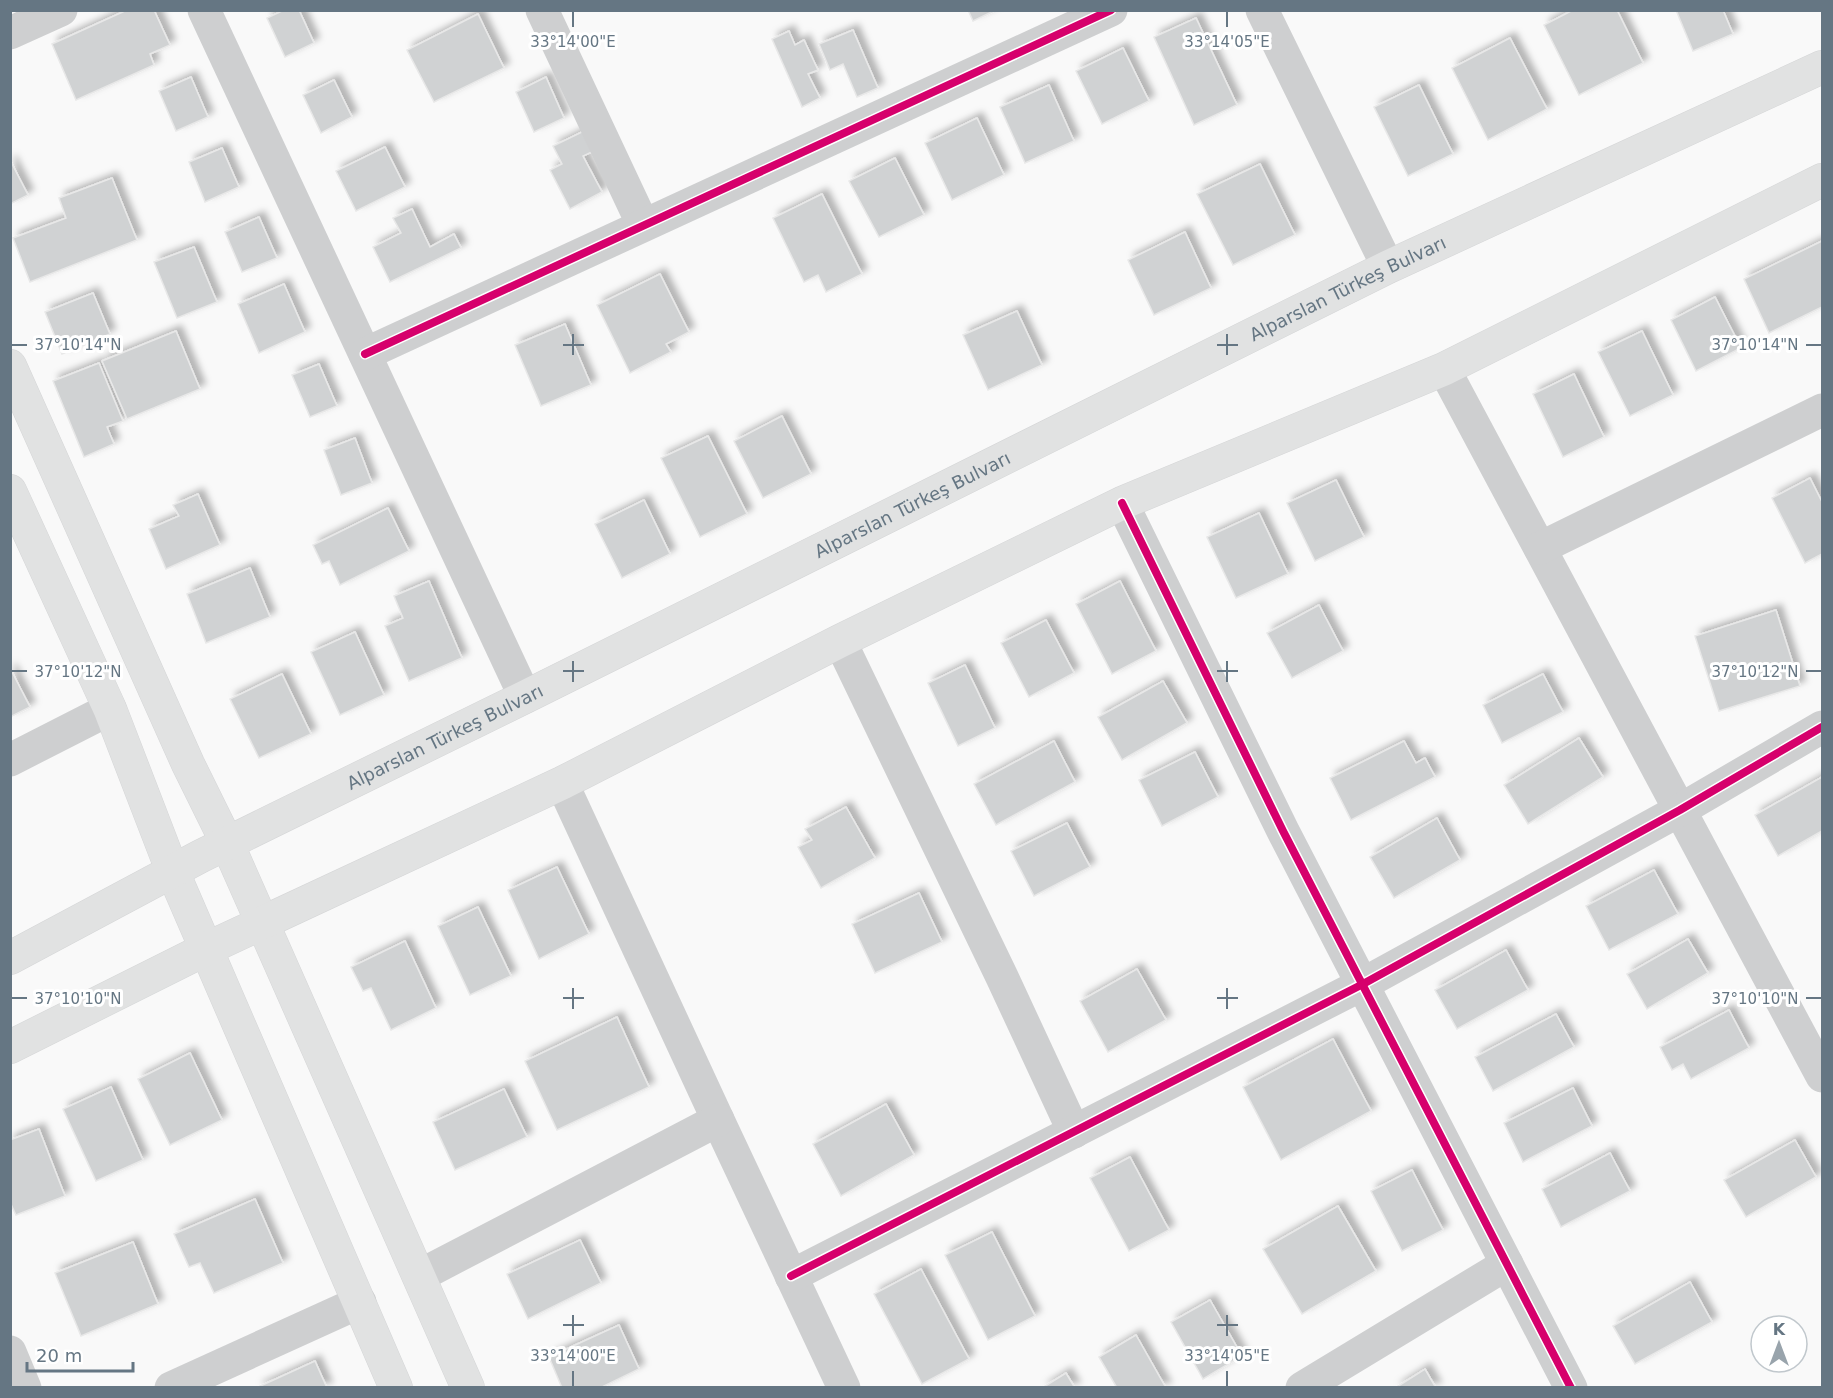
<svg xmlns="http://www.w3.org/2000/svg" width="1833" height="1398" viewBox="0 0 1833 1398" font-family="'DejaVu Sans',sans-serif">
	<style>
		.building { fill: #d0d2d3; stroke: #e8e8e8; stroke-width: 1.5; filter: url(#shadow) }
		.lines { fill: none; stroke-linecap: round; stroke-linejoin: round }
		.major-casing { stroke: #d5d6d7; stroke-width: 34 }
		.minor { stroke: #cecfd0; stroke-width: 33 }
		.major { stroke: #e1e2e2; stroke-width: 33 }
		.cycleway-casing { stroke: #fff; stroke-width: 11 }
		.cycleway { stroke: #d6006c; stroke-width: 8 }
		.ticks { fill: none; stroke: #657683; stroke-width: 2 }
		.labels { text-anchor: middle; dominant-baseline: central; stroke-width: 6; stroke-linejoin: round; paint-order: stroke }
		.street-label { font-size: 18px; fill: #657683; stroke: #fff }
		.ticks-label { font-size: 15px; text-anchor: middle; fill: #657683; stroke: #fff; stroke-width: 6; stroke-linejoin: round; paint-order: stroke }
	</style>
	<defs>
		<filter id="shadow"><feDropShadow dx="5.5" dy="-5.5" stdDeviation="3" flood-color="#0004"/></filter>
	</defs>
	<rect width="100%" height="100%" fill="#f9f9f9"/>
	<!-- building -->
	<g class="building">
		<polygon points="127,10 154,10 170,45 150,54 154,65 76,100 52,44"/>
		<polygon points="284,10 299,10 314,43 285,57 267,18"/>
		<polygon points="968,10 996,10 973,21"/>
		<polygon points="1573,10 1617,10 1643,63 1579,95 1544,25"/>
		<polygon points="1676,10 1723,10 1733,34 1693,51"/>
		<polygon points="478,14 504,68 434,102 407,50"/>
		<polygon points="1196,18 1237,105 1194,125 1154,37"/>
		<polygon points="853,30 878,88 857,97 843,64 830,70 819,44"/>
		<polygon points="789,31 795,45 804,40 818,70 808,74 820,98 802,107 772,39"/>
		<polygon points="1510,38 1547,109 1488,140 1452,68"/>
		<polygon points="1123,48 1149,101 1102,124 1076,71"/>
		<polygon points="191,77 208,117 176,131 159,91"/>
		<polygon points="546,77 564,118 534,132 516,92"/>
		<polygon points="334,80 352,117 321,133 303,95"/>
		<polygon points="1049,85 1074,141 1025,163 1000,107"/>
		<polygon points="1419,85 1453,154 1408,176 1374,107"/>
		<polygon points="977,118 1004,175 952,200 925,143"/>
		<polygon points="584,131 594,151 583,156 602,192 570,209 550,170 562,164 553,146"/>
		<polygon points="385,147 405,187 356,211 336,171"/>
		<polygon points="222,148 239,187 205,202 189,162"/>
		<polygon points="895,158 924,215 879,237 849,181"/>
		<polygon points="10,160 28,195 10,204"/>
		<polygon points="1260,164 1295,235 1233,265 1197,194"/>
		<polygon points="112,178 137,240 30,282 13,238 66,218 59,198"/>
		<polygon points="822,194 862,274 826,292 818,275 804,282 773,218"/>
		<polygon points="412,209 430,247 454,234 461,248 390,282 373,247 401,233 393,218"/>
		<polygon points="259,217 277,258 242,272 225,232"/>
		<polygon points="1185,232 1211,288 1154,315 1128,260"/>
		<polygon points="1822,241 1822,307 1769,333 1744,279"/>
		<polygon points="194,247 217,302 177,318 154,262"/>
		<polygon points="660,274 689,332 666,344 671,352 630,373 597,305"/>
		<polygon points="284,284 305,332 259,353 238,304"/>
		<polygon points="93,293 110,334 62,354 45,312"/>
		<polygon points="1715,297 1741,348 1696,371 1671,320"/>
		<polygon points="1017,311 1042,365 988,390 963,335"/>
		<polygon points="565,324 591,385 541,406 515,345"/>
		<polygon points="176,331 200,389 127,419 102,361"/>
		<polygon points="1642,331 1673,395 1630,416 1598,352"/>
		<polygon points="99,363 123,421 107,427 114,444 84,457 53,381"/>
		<polygon points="319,364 337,406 310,417 292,375"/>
		<polygon points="1574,374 1604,437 1563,457 1533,394"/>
		<polygon points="782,416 811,474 763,498 734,441"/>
		<polygon points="708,436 747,514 700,537 661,458"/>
		<polygon points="355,438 372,483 341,495 324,450"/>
		<polygon points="1810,478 1822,502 1822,554 1805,563 1772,498"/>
		<polygon points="1336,480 1364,537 1315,561 1287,503"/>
		<polygon points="198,494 220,545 166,569 149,529 179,516 173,505"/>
		<polygon points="644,500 670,554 622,578 595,524"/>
		<polygon points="388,508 409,551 340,585 329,561 322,564 313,545"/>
		<polygon points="1259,513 1288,574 1236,598 1207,537"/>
		<polygon points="250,568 270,617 206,643 187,594"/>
		<polygon points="429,581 462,658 409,681 385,626 403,618 394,596"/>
		<polygon points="1120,581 1156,651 1112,674 1076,604"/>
		<polygon points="1319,605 1343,651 1292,678 1267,633"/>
		<polygon points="1776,610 1800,686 1719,711 1695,636"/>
		<polygon points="1046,620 1074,673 1029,697 1001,643"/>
		<polygon points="355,632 384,695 340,715 311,652"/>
		<polygon points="965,665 995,728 958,746 928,683"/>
		<polygon points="10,668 30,707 10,717"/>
		<polygon points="282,674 311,734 259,758 230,699"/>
		<polygon points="1543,674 1563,712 1502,743 1483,705"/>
		<polygon points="1163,681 1187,723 1122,760 1098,717"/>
		<polygon points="1579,738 1603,777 1528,824 1504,785"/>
		<polygon points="1054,741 1075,782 996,825 974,784"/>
		<polygon points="1404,741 1416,763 1425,758 1435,777 1351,820 1330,778"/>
		<polygon points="1195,752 1218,797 1162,826 1139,780"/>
		<polygon points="1822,777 1822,831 1778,856 1755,815"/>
		<polygon points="846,807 875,858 821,888 798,847 812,840 805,829"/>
		<polygon points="1437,818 1460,860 1394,898 1370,857"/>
		<polygon points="1067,823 1090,867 1034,896 1011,851"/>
		<polygon points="557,867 589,934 539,959 508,890"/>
		<polygon points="1654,870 1678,914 1609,950 1586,906"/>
		<polygon points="919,893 942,942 875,973 852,924"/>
		<polygon points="478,907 511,976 470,995 438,926"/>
		<polygon points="1688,939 1708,973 1647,1009 1627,974"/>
		<polygon points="405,941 436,1008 391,1030 371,988 363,991 351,967"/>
		<polygon points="1506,950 1528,990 1457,1029 1435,990"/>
		<polygon points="1137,969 1166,1020 1108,1052 1080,1001"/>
		<polygon points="1729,1010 1749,1048 1691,1079 1683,1064 1672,1070 1660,1047"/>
		<polygon points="1556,1014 1574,1047 1493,1091 1475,1057"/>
		<polygon points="617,1017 649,1087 557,1130 525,1061"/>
		<polygon points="1333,1039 1371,1111 1281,1160 1243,1087"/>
		<polygon points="190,1053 222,1120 170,1145 138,1079"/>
		<polygon points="111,1087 143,1160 96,1181 63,1109"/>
		<polygon points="1573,1088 1592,1126 1523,1162 1504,1123"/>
		<polygon points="504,1089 527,1137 455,1170 433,1122"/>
		<polygon points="886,1104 914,1155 841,1196 813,1144"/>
		<polygon points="39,1129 65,1196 16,1215 10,1202 10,1140"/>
		<polygon points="1795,1140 1816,1177 1746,1217 1724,1180"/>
		<polygon points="1610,1153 1630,1191 1561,1227 1542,1189"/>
		<polygon points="1130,1157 1169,1230 1129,1251 1090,1178"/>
		<polygon points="1412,1170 1443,1230 1402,1251 1371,1191"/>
		<polygon points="255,1199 283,1263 214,1293 200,1263 189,1267 174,1234"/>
		<polygon points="1338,1206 1376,1271 1302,1314 1263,1249"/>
		<polygon points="992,1232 1035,1316 988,1340 945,1255"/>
		<polygon points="580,1240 601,1283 528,1319 507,1274"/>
		<polygon points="133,1242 158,1304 81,1336 55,1273"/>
		<polygon points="921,1269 969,1359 922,1384 874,1294"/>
		<polygon points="1690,1282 1712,1322 1635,1364 1613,1326"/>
		<polygon points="1210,1300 1242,1356 1203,1379 1171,1322"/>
		<polygon points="619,1325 639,1369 600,1388 562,1388 549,1357"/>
		<polygon points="1136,1335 1166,1388 1117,1388 1099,1357"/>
		<polygon points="315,1361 327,1388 256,1388"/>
		<polygon points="1425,1369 1436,1388 1395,1388"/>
		<polygon points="1066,1373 1075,1388 1042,1388"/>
	</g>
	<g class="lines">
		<defs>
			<g id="major">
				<polyline points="10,366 188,764 227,843 468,1388"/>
				<polyline points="10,491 110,709 172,870 396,1388"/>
				<path id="s1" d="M10,958l191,-102 324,-159 863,-430 434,-200"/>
				<polyline points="10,1047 206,949 562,783 840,641 1122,503 1444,369 1822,180"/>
			</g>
		</defs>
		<!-- major casing -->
		<use href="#major" class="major-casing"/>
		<!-- minor -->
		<g class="minor">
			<polyline points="204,10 525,697"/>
			<polyline points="542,10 643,225"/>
			<polyline points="1262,10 1388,267"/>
			<polyline points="10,33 61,10"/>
			<polyline points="365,354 1111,10"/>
			<polyline points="1444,369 1822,1076"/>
			<polyline points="1122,503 1283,831 1571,1388"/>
			<polyline points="1540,548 1822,410"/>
			<polyline points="840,641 1002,977 1074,1132"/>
			<polyline points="10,760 110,709"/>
			<polyline points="562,783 718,1120 844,1388"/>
			<polyline points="419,1276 718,1120"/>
			<polyline points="791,1276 1363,984 1680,810 1822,727"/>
			<polyline points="10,1352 25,1388"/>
			<polyline points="171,1388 360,1302"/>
			<polyline points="1302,1388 1507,1264"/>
		</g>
		<!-- major -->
		<use href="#major" class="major"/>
		<defs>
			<g id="cycleway">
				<polyline points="365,354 1111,10"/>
				<polyline points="1122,503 1283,831 1571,1388"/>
				<polyline points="791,1276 1363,984 1680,810 1822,727"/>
			</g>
		</defs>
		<!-- cycleway casing -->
		<use href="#cycleway" class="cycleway-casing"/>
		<!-- cycleway -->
		<use href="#cycleway" class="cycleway"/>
	</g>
	<!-- ticks -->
	<path class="ticks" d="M573,12v15M1227,12v15M573,334v21M1227,334v21M12,345h15M563,345h21M1217,345h21M1806,345h15M573,661v21M1227,661v21M12,671h15M563,671h21M1217,671h21M1806,671h15M573,988v21M1227,988v21M12,998h15M563,998h21M1217,998h21M1806,998h15M573,1315v21M1227,1315v21M563,1325h21M1217,1325h21M573,1371v15M1227,1371v15"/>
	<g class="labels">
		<!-- street labels -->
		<g class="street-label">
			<text stroke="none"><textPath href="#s1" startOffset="1496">Alparslan Türkeş Bulvarı</textPath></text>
			<text stroke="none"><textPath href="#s1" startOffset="1010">Alparslan Türkeş Bulvarı</textPath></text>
			<text stroke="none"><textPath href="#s1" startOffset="488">Alparslan Türkeş Bulvarı</textPath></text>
		</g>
	</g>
	<g class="ticks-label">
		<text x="573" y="47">33°14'00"E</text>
		<text x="1227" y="47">33°14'05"E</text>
		<text x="78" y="350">37°10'14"N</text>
		<text x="1755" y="350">37°10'14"N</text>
		<text x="78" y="677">37°10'12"N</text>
		<text x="1755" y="677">37°10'12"N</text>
		<text x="78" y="1004">37°10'10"N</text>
		<text x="1755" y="1004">37°10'10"N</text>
		<text x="573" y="1361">33°14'00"E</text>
		<text x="1227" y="1361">33°14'05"E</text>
	</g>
	<!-- border -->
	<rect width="1833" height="1398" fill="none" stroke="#657683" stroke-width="24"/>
	<!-- north arrow -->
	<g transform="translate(1779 1344)"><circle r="28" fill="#ffffff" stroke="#c1c8cd" stroke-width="1.5"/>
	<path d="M0-4.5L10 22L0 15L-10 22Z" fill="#99a4ac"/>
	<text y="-9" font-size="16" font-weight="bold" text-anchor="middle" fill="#657683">K</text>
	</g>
	<!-- scale -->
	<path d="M27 1362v9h106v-9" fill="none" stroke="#657683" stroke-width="3"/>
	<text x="36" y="1362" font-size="18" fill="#657683" stroke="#ffffff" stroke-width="4.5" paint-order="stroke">20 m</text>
</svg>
